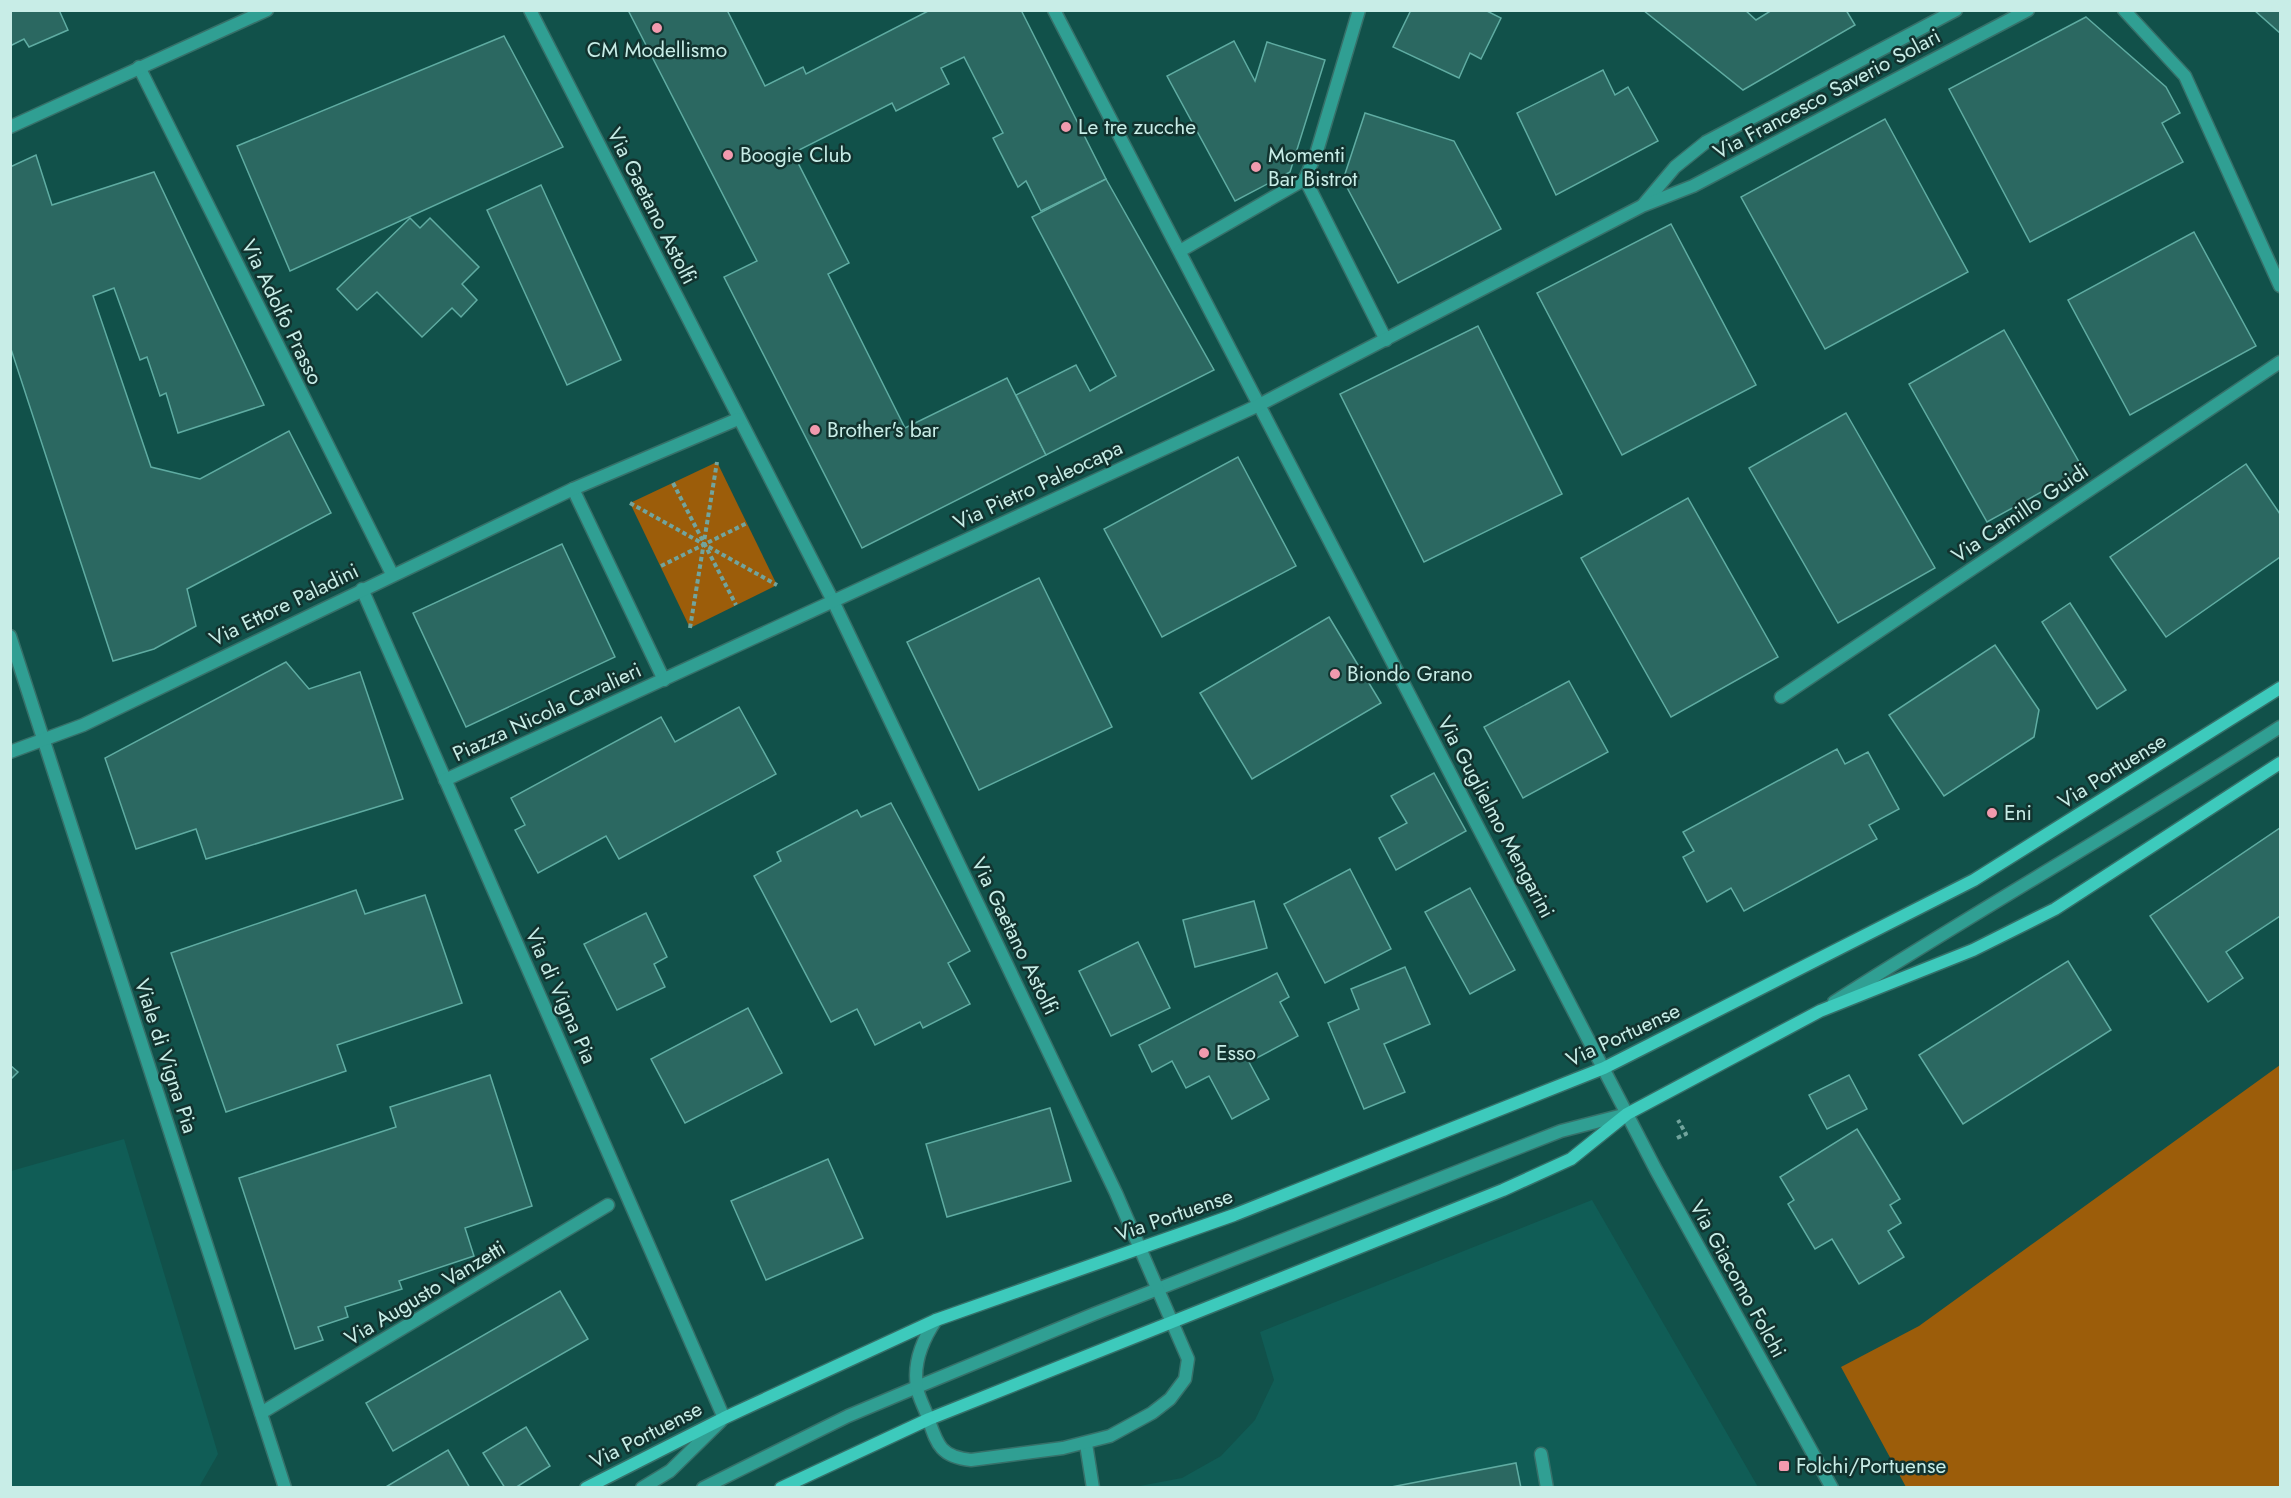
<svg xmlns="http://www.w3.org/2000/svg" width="2291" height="1498" viewBox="0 0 2291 1498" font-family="Jost,sans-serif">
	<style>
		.built { fill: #105d56 }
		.green { fill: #9c5d0a }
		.building { fill: #2b6861; stroke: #5faca2; stroke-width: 1.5 }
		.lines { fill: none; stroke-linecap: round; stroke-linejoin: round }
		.service-casing { stroke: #367069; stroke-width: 15 }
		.minor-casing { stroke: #367069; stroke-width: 15 }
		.secondary-casing { stroke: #367069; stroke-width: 15 }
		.path { stroke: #72a49d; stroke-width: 4; stroke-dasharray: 4.5 3; stroke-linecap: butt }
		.service { stroke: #309f93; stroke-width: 12 }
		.minor { stroke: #309f93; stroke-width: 12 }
		.secondary { stroke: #3dcabc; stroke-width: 12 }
		.poi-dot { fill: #f29aae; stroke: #12332f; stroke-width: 2 }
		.labels { text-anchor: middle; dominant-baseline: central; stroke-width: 5; stroke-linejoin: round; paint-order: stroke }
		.poi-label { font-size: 21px; fill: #c8ede7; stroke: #12332f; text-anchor: start }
		.street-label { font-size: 21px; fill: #c8ede7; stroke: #12332f }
	</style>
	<rect width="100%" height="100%" fill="#11514a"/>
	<!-- built -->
	<g class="built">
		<polygon points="124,1139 218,1454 199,1487 11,1487 11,1171"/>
		<polygon points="1592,1200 1758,1487 1129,1488 1182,1478 1221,1456 1255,1420 1274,1380 1260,1332"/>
	</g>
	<!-- green -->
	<g class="green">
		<polygon points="717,462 777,585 690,628 630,503"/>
		<polygon points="2280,1065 2280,1487 1906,1487 1841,1367 1919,1326"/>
	</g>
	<!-- building -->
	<g class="building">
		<polygon points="10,10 59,10 68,30 29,47 24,39 10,46"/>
		<polygon points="628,10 727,10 765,86 803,67 806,74 930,10 1021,10 1106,179 1041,211 1026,181 1018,187 993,138 1003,133 964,57 941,68 949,84 896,111 892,103 793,153 849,263 828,274 905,428 1007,378 1046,455 862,548 724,277 757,261"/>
		<polygon points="1411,10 1485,10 1501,18 1481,59 1470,53 1459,78 1393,47"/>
		<polygon points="1643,10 1745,10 1756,20 1772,10 1846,10 1855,25 1743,90"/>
		<polygon points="2254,10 2280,10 2280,33"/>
		<polygon points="2086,17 2166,87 2180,113 2162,123 2183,162 2030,242 1949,89"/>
		<polygon points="504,36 563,147 290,271 237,146"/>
		<polygon points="1234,41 1255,81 1267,42 1325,60 1290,172 1235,201 1167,76"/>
		<polygon points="1603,70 1615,95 1628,87 1658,141 1556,195 1517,113"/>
		<polygon points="1365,113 1454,141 1501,229 1398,283 1343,180"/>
		<polygon points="1885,119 1968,272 1825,349 1741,197"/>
		<polygon points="36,155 52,205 154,172 264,405 178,433 166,393 160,396 147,357 140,360 114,288 93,296 151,467 200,479 289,431 331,513 187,589 196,626 154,649 113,661 10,346 10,167"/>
		<polygon points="1106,179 1214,370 1046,455 1016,395 1076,365 1090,391 1116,376 1032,217"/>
		<polygon points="541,185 621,360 567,385 487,210"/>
		<polygon points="410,218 420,228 430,218 479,267 462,284 477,300 461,317 452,308 422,337 377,292 357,310 337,289"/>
		<polygon points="1671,224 1756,385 1622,455 1537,293"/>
		<polygon points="2194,232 2256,346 2130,415 2068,300"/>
		<polygon points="1478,326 1562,494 1424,562 1340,394"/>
		<polygon points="2004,330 2083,469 1987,522 1909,384"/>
		<polygon points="1846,413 1935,568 1838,623 1749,468"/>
		<polygon points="1238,457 1296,566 1162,637 1104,529"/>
		<polygon points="2246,464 2280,514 2280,557 2166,637 2110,557"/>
		<polygon points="1688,498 1778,657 1671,717 1581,558"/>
		<polygon points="562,544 615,657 466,727 413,613"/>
		<polygon points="1039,578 1112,727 979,790 907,642"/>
		<polygon points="2070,603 2126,690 2097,709 2042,622"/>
		<polygon points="1329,617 1381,703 1252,779 1200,693"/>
		<polygon points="1995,645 2039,710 2034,737 1944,796 1889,715"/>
		<polygon points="286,662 309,689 360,672 403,799 206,859 196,829 136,849 105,758"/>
		<polygon points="1569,681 1608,752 1523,798 1484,727"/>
		<polygon points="739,707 776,774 619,859 606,836 538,873 515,830 525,825 511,798 661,717 675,742"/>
		<polygon points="1837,749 1845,764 1868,752 1899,809 1869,825 1877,839 1744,911 1731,888 1707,902 1683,857 1694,851 1683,832"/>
		<polygon points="1434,773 1466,831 1396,870 1379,838 1407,823 1391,796"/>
		<polygon points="891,803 970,951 948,963 970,1004 923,1028 920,1022 875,1045 857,1009 831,1022 754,876 781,861 777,852 857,810 861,817"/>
		<polygon points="2280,828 2280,916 2226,952 2243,978 2208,1002 2150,916"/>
		<polygon points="1350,869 1391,949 1325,983 1284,904"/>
		<polygon points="1470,888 1515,970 1470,994 1425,912"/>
		<polygon points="356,890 365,914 425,895 462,1003 337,1045 346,1071 226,1112 171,953"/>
		<polygon points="1254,901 1267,948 1195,967 1183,920"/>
		<polygon points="646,913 667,957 654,964 665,987 617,1010 584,944"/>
		<polygon points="1138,942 1170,1008 1111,1036 1079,971"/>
		<polygon points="2068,961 2111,1030 1963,1124 1919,1055"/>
		<polygon points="1405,967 1430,1024 1384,1044 1405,1092 1364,1109 1328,1023 1359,1009 1351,989"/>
		<polygon points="1277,973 1289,997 1280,1002 1298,1036 1249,1062 1269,1099 1232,1119 1209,1076 1186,1088 1172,1061 1152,1072 1139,1045"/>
		<polygon points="748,1008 782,1073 685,1123 651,1059"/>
		<polygon points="10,1065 18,1072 10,1080"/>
		<polygon points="490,1075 532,1206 465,1228 474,1256 399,1281 402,1289 345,1307 348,1317 318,1327 323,1340 295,1349 239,1178 396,1127 390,1107"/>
		<polygon points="1849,1075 1867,1109 1827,1129 1809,1095"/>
		<polygon points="1050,1108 1071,1181 947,1217 926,1144"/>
		<polygon points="1857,1129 1900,1199 1890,1205 1901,1223 1888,1231 1904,1257 1859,1284 1832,1239 1815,1249 1788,1204 1794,1200 1780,1177"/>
		<polygon points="828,1159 863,1238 766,1280 731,1201"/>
		<polygon points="560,1291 588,1339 393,1451 366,1403"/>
		<polygon points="526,1427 550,1466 515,1488 505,1488 483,1453"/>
		<polygon points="448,1450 470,1488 384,1488"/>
		<polygon points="1516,1463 1521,1488 1386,1488"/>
	</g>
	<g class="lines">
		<defs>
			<g id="service">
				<path d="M1834,1002c147,-94 299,-180 446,-275"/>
				<polyline points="1086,1444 1093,1488"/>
				<polyline points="1541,1454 1547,1488"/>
				<polyline points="642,1488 670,1471 721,1421"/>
				<polyline points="703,1488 848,1416 917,1387 1094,1314 1561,1131 1627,1114"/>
			</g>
			<g id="minor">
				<path d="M530,10l303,591 283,592 72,166 -3,20 -15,20 -18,14 -42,23 -47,12 -92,12c-31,-3 -34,-16 -43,-42 -3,-10 -10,-21 -11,-31 -4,-24 6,-48 19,-67"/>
				<polyline points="1054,10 1656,1170 1832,1488"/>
				<polyline points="2124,10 2185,76 2280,286"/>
				<polyline points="139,67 392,574"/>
				<polyline points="10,127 267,10"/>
				<polyline points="1305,179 1386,340"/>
				<polyline points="1305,179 1317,151 1359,10"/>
				<polyline points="1643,205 1675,167 1706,142 1956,10"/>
				<polyline points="1180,251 1305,179"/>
				<polyline points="573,489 664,680"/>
				<polyline points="362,589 724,1418"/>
				<polyline points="10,636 285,1488"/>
				<polyline points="1781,697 2280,362"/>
				<polyline points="10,752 83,725 573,489 738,419"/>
				<polyline points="445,780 1259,405 1642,206 1693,186 2028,10"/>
				<polyline points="261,1413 608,1205"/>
			</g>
			<g id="secondary">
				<polyline points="586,1488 724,1418 936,1320 1234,1215 1604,1068 1974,880 2280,688"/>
				<polyline points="781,1488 929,1419 1503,1190 1571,1159 1627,1114 1820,1011 1973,950 2055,909 2280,763"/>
			</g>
		</defs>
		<!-- service casing -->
		<use href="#service" class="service-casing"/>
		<!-- minor casing -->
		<use href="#minor" class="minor-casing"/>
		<!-- secondary casing -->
		<use href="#secondary" class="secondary-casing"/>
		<!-- path -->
		<g class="path">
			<polyline points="673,483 736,605"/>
			<polyline points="630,503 777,585"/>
			<polyline points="661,566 747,523"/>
			<polyline points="690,628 717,462"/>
			<polyline points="1677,1138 1686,1134 1678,1120"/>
		</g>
		<!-- service -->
		<use href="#service" class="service"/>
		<!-- minor -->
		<use href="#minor" class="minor"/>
		<!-- secondary -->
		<use href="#secondary" class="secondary"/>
	</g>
	<!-- markers -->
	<g class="poi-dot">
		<circle cx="657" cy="28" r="6"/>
		<circle cx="1066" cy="127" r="6"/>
		<circle cx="728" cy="155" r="6"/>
		<circle cx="1256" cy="167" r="6"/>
		<circle cx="815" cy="430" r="6"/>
		<circle cx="1335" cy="674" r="6"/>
		<circle cx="1992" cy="813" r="6"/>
		<circle cx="1204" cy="1053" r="6"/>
		<rect x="1778" y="1460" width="12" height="12" rx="3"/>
	</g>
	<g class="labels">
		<!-- poi labels -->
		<g class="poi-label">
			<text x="657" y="50" text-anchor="middle">CM Modellismo</text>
			<text x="1078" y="127">Le tre zucche</text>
			<text x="740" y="155">Boogie Club</text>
			<text x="1268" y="155">Momenti<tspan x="1268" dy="24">Bar Bistrot</tspan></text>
			<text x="827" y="430">Brother's bar</text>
			<text x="1347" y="674">Biondo Grano</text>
			<text x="2004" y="813">Eni</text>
			<text x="1216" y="1053">Esso</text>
			<text x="1796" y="1466">Folchi/Portuense</text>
		</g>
		<!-- street labels -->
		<g class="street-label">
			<text transform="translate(1827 94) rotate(-28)">Via Francesco Saverio Solari</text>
			<text transform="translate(652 206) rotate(63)">Via Gaetano Astolfi</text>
			<text transform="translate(282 312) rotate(64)">Via Adolfo Prasso</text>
			<text transform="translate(1038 485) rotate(-25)">Via Pietro Paleocapa</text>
			<text transform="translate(2020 513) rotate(-34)">Via Camillo Guidi</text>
			<text transform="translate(284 605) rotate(-26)">Via Ettore Paladini</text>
			<text transform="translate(547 712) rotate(-25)">Piazza Nicola Cavalieri</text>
			<text transform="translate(2112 771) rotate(-32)">Via Portuense</text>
			<text transform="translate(1496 817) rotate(62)">Via Guglielmo Mengarini</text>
			<text transform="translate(1015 936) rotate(64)">Via Gaetano Astolfi</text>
			<text transform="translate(561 996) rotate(66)">Via di Vigna Pia</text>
			<text transform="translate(1623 1035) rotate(-25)">Via Portuense</text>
			<text transform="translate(166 1056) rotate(72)">Viale di Vigna Pia</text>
			<text transform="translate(1174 1215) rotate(-19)">Via Portuense</text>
			<text transform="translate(1738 1279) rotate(61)">Via Giacomo Folchi</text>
			<text transform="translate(425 1293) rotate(-31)">Via Augusto Vanzetti</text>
			<text transform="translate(646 1435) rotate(-27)">Via Portuense</text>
		</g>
	</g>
	<!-- border -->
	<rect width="2291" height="1498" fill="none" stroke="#c8ede7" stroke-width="24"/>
</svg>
